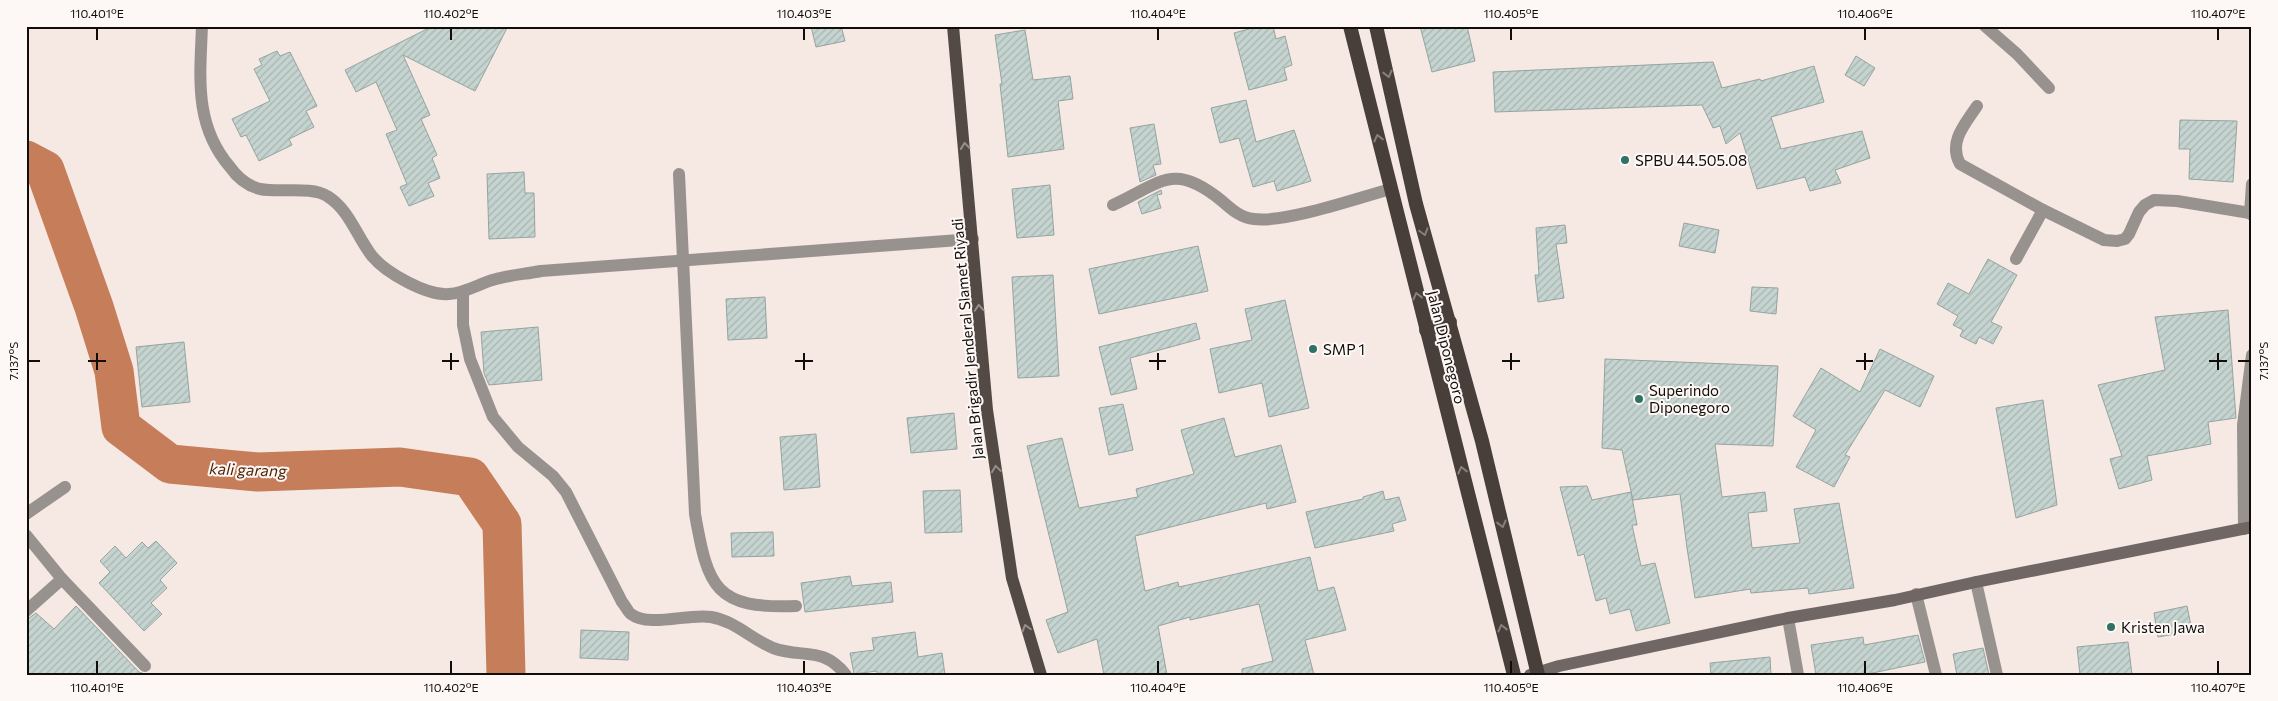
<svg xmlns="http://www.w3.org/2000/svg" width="2278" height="701" viewBox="0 0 2278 701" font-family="Commissioner,sans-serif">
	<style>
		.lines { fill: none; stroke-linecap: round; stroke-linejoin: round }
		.river { stroke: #c67d59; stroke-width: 39 }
		.building { fill: url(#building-hatch); stroke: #95a4a0 }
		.minor { stroke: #98928f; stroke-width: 12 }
		.secondary { stroke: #706764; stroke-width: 12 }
		.primary { stroke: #534a46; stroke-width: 12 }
		.trunk { stroke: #483e3a; stroke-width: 14 }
		.oneway { stroke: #877f7b }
		.oneway2 { stroke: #978f8c }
		.ticks { fill: none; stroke: #110d0b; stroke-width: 2 }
		.poi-dot { fill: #2f7264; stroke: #fdf7f5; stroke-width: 2 }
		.labels { text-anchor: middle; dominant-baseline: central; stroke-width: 4; stroke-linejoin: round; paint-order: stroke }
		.poi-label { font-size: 15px; fill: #110d0b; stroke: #fdf7f5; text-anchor: start }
		.street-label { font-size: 15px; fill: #110d0b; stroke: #fdf7f5 }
		.water-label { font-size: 16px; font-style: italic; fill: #4d1e02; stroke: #fdf7f5 }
		.neatline { fill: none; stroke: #110d0b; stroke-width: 2 }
		.ticks-label { font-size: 12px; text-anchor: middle; fill: #110d0b }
	</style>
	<defs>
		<pattern id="building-hatch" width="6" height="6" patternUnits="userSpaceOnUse" patternTransform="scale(1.25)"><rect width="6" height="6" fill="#c5d4d0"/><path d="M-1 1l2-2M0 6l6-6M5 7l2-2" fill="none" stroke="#a8b5b1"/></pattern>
	</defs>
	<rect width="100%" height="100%" fill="#f6e8e2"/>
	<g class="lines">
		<!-- river -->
		<polyline class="river" points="26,160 45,170 94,307 114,371 121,427 170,464 258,472 400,467 470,477 502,524 506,675"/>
	</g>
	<!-- building -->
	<g class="building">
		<polygon points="433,26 508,26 475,91 403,55 430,115 421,119 437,155 432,158 440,178 428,183 434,196 409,206 400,187 407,184 386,134 397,130 376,82 356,92 345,70"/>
		<polygon points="811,26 841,26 845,41 816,47"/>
		<polygon points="1260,26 1273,26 1276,39 1285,36 1292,65 1284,68 1287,80 1249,90 1234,33"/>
		<polygon points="1420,26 1467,26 1475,61 1432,72"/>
		<polygon points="1025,30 1033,80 1070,76 1073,99 1058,101 1064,149 1008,157 1000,84 1002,84 995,35"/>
		<polygon points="277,51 280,56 290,52 317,106 306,111 314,127 289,139 292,145 259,161 246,135 241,137 232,119 270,101 254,69 262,65 259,59"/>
		<polygon points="1856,56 1875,68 1864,86 1845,75"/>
		<polygon points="1713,62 1722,88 1760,79 1761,81 1814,66 1824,102 1771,117 1781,149 1862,131 1870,158 1835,170 1841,183 1810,191 1805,177 1757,189 1740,133 1726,144 1720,126 1713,128 1702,105 1495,112 1493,72"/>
		<polygon points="1246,100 1256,142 1294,130 1311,181 1277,191 1274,181 1253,187 1239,138 1220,143 1211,108"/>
		<polygon points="2180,120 2237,121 2233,182 2189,179 2190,149 2179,149"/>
		<polygon points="1154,124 1161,164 1153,165 1156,175 1140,182 1130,128"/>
		<polygon points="524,172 525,193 534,193 535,237 489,239 487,174"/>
		<polygon points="1050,185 1054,235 1017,238 1012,189"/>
		<polygon points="1161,190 1162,194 1157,195 1161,208 1142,214 1138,202"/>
		<polygon points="1684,223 1719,230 1715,253 1679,246"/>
		<polygon points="1565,225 1567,243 1556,244 1564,298 1538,302 1535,275 1539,275 1536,228"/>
		<polygon points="1198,246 1208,291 1099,314 1089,269"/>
		<polygon points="1988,259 2017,275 1991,322 2002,327 1993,344 1979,337 1976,344 1960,336 1963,330 1953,325 1958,316 1937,304 1948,283 1969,294"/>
		<polygon points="1053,275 1059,376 1018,378 1012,277"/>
		<polygon points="1752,287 1778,288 1776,314 1750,311"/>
		<polygon points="765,297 767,338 728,340 726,299"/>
		<polygon points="1285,300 1309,408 1269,417 1262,383 1219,393 1210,349 1252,340 1245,309"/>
		<polygon points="2228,310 2236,418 2208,422 2211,444 2147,456 2152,480 2119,489 2110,459 2122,456 2098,385 2165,370 2155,317"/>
		<polygon points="1196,323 1200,339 1130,358 1137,389 1111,395 1099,347"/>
		<polygon points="538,327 542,380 489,385 484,373 481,332"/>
		<polygon points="184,342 190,402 142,407 136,347"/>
		<polygon points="1880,349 1934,376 1920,407 1885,390 1845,455 1850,457 1834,487 1796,467 1816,430 1793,416 1821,368 1860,392"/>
		<polygon points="1605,359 1778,366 1773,446 1715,444 1722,497 1765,492 1767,511 1748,513 1752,548 1800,543 1794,509 1839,503 1854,588 1809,594 1808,588 1751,593 1750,589 1695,598 1687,548 1680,494 1633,500 1622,450 1602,448"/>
		<polygon points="2043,400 2057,505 2016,518 1996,408"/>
		<polygon points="1123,404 1133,450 1109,455 1099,408"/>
		<polygon points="954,413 957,449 911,453 907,418"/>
		<polygon points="1224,418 1235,457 1281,445 1296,502 1267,509 1266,503 1135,536 1145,591 1178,582 1179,587 1310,557 1318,591 1334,587 1346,630 1305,640 1314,675 1242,675 1242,669 1273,661 1259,604 1190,620 1190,617 1158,626 1167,675 1104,675 1097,639 1058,653 1046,620 1068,612 1027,446 1062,438 1079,508 1138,497 1136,489 1194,474 1181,430"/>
		<polygon points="816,434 820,487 784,490 780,437"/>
		<polygon points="1587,486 1592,500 1631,492 1637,525 1632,525 1641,566 1655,563 1670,623 1636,631 1630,609 1610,614 1606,598 1596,601 1584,554 1578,556 1560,487"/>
		<polygon points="960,490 962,532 925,533 923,491"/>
		<polygon points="1383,491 1385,500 1399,497 1406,520 1392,524 1394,531 1315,548 1306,512 1363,499 1363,497"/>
		<polygon points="773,532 774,556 732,557 731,533"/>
		<polygon points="156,541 177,563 160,580 167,588 151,603 162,614 144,631 99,583 110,572 100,561 115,546 126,558 142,542 148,548"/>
		<polygon points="850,576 852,586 891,582 893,602 805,612 801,583"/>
		<polygon points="76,606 139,672 147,675 26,675 26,620 36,613 54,629"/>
		<polygon points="2187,606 2192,631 2158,637 2154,613"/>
		<polygon points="581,630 629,632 628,660 580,658"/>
		<polygon points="915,632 918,657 942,653 945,675 877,675 877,671 854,674 850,653 874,650 872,638"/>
		<polygon points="1918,635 1925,662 1863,675 1816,675 1811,645 1863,637 1864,645"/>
		<polygon points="2128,642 2132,675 2080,675 2077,647"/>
		<polygon points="1983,648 1989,675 1957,675 1953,654"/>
		<polygon points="1770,657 1771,675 1711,675 1710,663"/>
	</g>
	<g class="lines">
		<!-- minor -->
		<g class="minor">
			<path d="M202,26c-2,52 -8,99 28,141 7,10 18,19 30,22 20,4 51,-3 67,7 22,13 30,41 45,60 14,17 55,40 77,38 17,-1 31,-11 47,-15 14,-4 30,-5 45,-8l432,-32"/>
			<polyline points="1985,26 2017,54 2049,88"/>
			<path d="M1977,106c-12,18 -29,36 -17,58l83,46 61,30 13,1 8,-2 4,-5 10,-22 6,-7 9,-5 23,1 73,12"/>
			<path d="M679,174l16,340c13,74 20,95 101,92"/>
			<polyline points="2252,184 2250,213 2252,215"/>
			<path d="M1113,205c48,-22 60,-44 109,-4 9,8 19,17 32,18 33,4 103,-21 137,-30"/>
			<polyline points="2016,259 2043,210"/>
			<path d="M463,292v33l7,34 23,58 25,30 35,29 13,16 56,110c3,3 6,10 9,12 18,14 58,-1 80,3 24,4 40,22 62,31 30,11 49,-3 73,27"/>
			<polyline points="26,514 65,487"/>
			<polyline points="2244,529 2243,425 2252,355"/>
			<polyline points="26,535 62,579"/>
			<polyline points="1976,582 1997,675"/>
			<polyline points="1916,594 1936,675"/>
			<polyline points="26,611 62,579 145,666"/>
			<polyline points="1788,618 1798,675"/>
		</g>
		<!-- secondary -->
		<polyline class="secondary" points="1530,675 1559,666 1788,618 1895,600 1976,582 2252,527"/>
		<!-- primary -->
		<polyline class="primary" points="953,26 987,410 1012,578 1041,675"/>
		<!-- trunk -->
		<g class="trunk">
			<polyline points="1350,26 1514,675"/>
			<polyline points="1376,26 1416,204 1482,441 1538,675"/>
			<polyline points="1426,330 1450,322"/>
		</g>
	</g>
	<!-- one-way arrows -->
	<defs><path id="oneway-chevron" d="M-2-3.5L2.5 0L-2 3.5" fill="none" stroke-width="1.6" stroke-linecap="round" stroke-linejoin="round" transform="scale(1.25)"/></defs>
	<g class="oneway">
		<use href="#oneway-chevron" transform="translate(1388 74) rotate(76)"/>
		<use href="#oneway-chevron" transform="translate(1378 138) rotate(-104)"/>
		<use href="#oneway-chevron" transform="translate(1424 232) rotate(74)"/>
		<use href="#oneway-chevron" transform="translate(1417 296) rotate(-104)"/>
		<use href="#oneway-chevron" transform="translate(1462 470) rotate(-104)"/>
		<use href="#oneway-chevron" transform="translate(1502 524) rotate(76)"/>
		<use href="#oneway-chevron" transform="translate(1502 628) rotate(-104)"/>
	</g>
	<g class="oneway2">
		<use href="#oneway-chevron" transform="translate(965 146) rotate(-95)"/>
		<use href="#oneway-chevron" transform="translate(979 308) rotate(-94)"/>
		<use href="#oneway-chevron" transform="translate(996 469) rotate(-98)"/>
		<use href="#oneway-chevron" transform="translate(1026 628) rotate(-106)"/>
	</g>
	<!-- ticks -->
	<path class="ticks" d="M97,28v12M451,28v12M804,28v12M1158,28v12M1511,28v12M1865,28v12M2218,28v12M97,353v17M451,353v17M804,353v17M1158,353v17M1511,353v17M1865,353v17M2218,353v17M28,361h12M88,361h18M442,361h17M795,361h18M1149,361h17M1502,361h18M1856,361h17M2209,361h18M2238,361h12M97,661v13M451,661v13M804,661v13M1158,661v13M1511,661v13M1865,661v13M2218,661v13"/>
	<!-- markers -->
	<g class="poi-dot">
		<circle cx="1625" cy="160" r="5"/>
		<circle cx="1313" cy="349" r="5"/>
		<circle cx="1639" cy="399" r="5"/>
		<circle cx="2111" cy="627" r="5"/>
	</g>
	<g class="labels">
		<!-- poi labels -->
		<g class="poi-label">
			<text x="1635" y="160">SPBU 44.505.08</text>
			<text x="1323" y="349">SMP 1</text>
			<text x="1649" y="390">Superindo<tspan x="1649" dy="17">Diponegoro</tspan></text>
			<text x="2121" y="627">Kristen Jawa</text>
		</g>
		<!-- street labels -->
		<g class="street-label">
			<text transform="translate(967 339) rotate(-95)">Jalan Brigadir Jenderal Slamet Riyadi</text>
			<text transform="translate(1447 347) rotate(76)">Jalan Diponegoro</text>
		</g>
		<!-- water labels -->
		<g class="water-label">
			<text transform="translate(248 469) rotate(2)">kali garang</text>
		</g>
	</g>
	<!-- border -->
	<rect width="2278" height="701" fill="none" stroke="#fdf7f5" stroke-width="55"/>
	<rect x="28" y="28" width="2222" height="646" class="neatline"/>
	<g class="ticks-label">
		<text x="97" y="18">110.401°E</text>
		<text x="451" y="18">110.402°E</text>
		<text x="804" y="18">110.403°E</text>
		<text x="1158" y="18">110.404°E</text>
		<text x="1511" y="18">110.405°E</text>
		<text x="1865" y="18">110.406°E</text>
		<text x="2218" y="18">110.407°E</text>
		<text transform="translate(14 361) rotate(-90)" y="4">7.137°S</text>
		<text transform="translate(2264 361) rotate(-90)" y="4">7.137°S</text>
		<text x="97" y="692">110.401°E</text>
		<text x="451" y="692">110.402°E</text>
		<text x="804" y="692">110.403°E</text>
		<text x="1158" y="692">110.404°E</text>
		<text x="1511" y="692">110.405°E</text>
		<text x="1865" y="692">110.406°E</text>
		<text x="2218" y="692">110.407°E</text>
	</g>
</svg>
